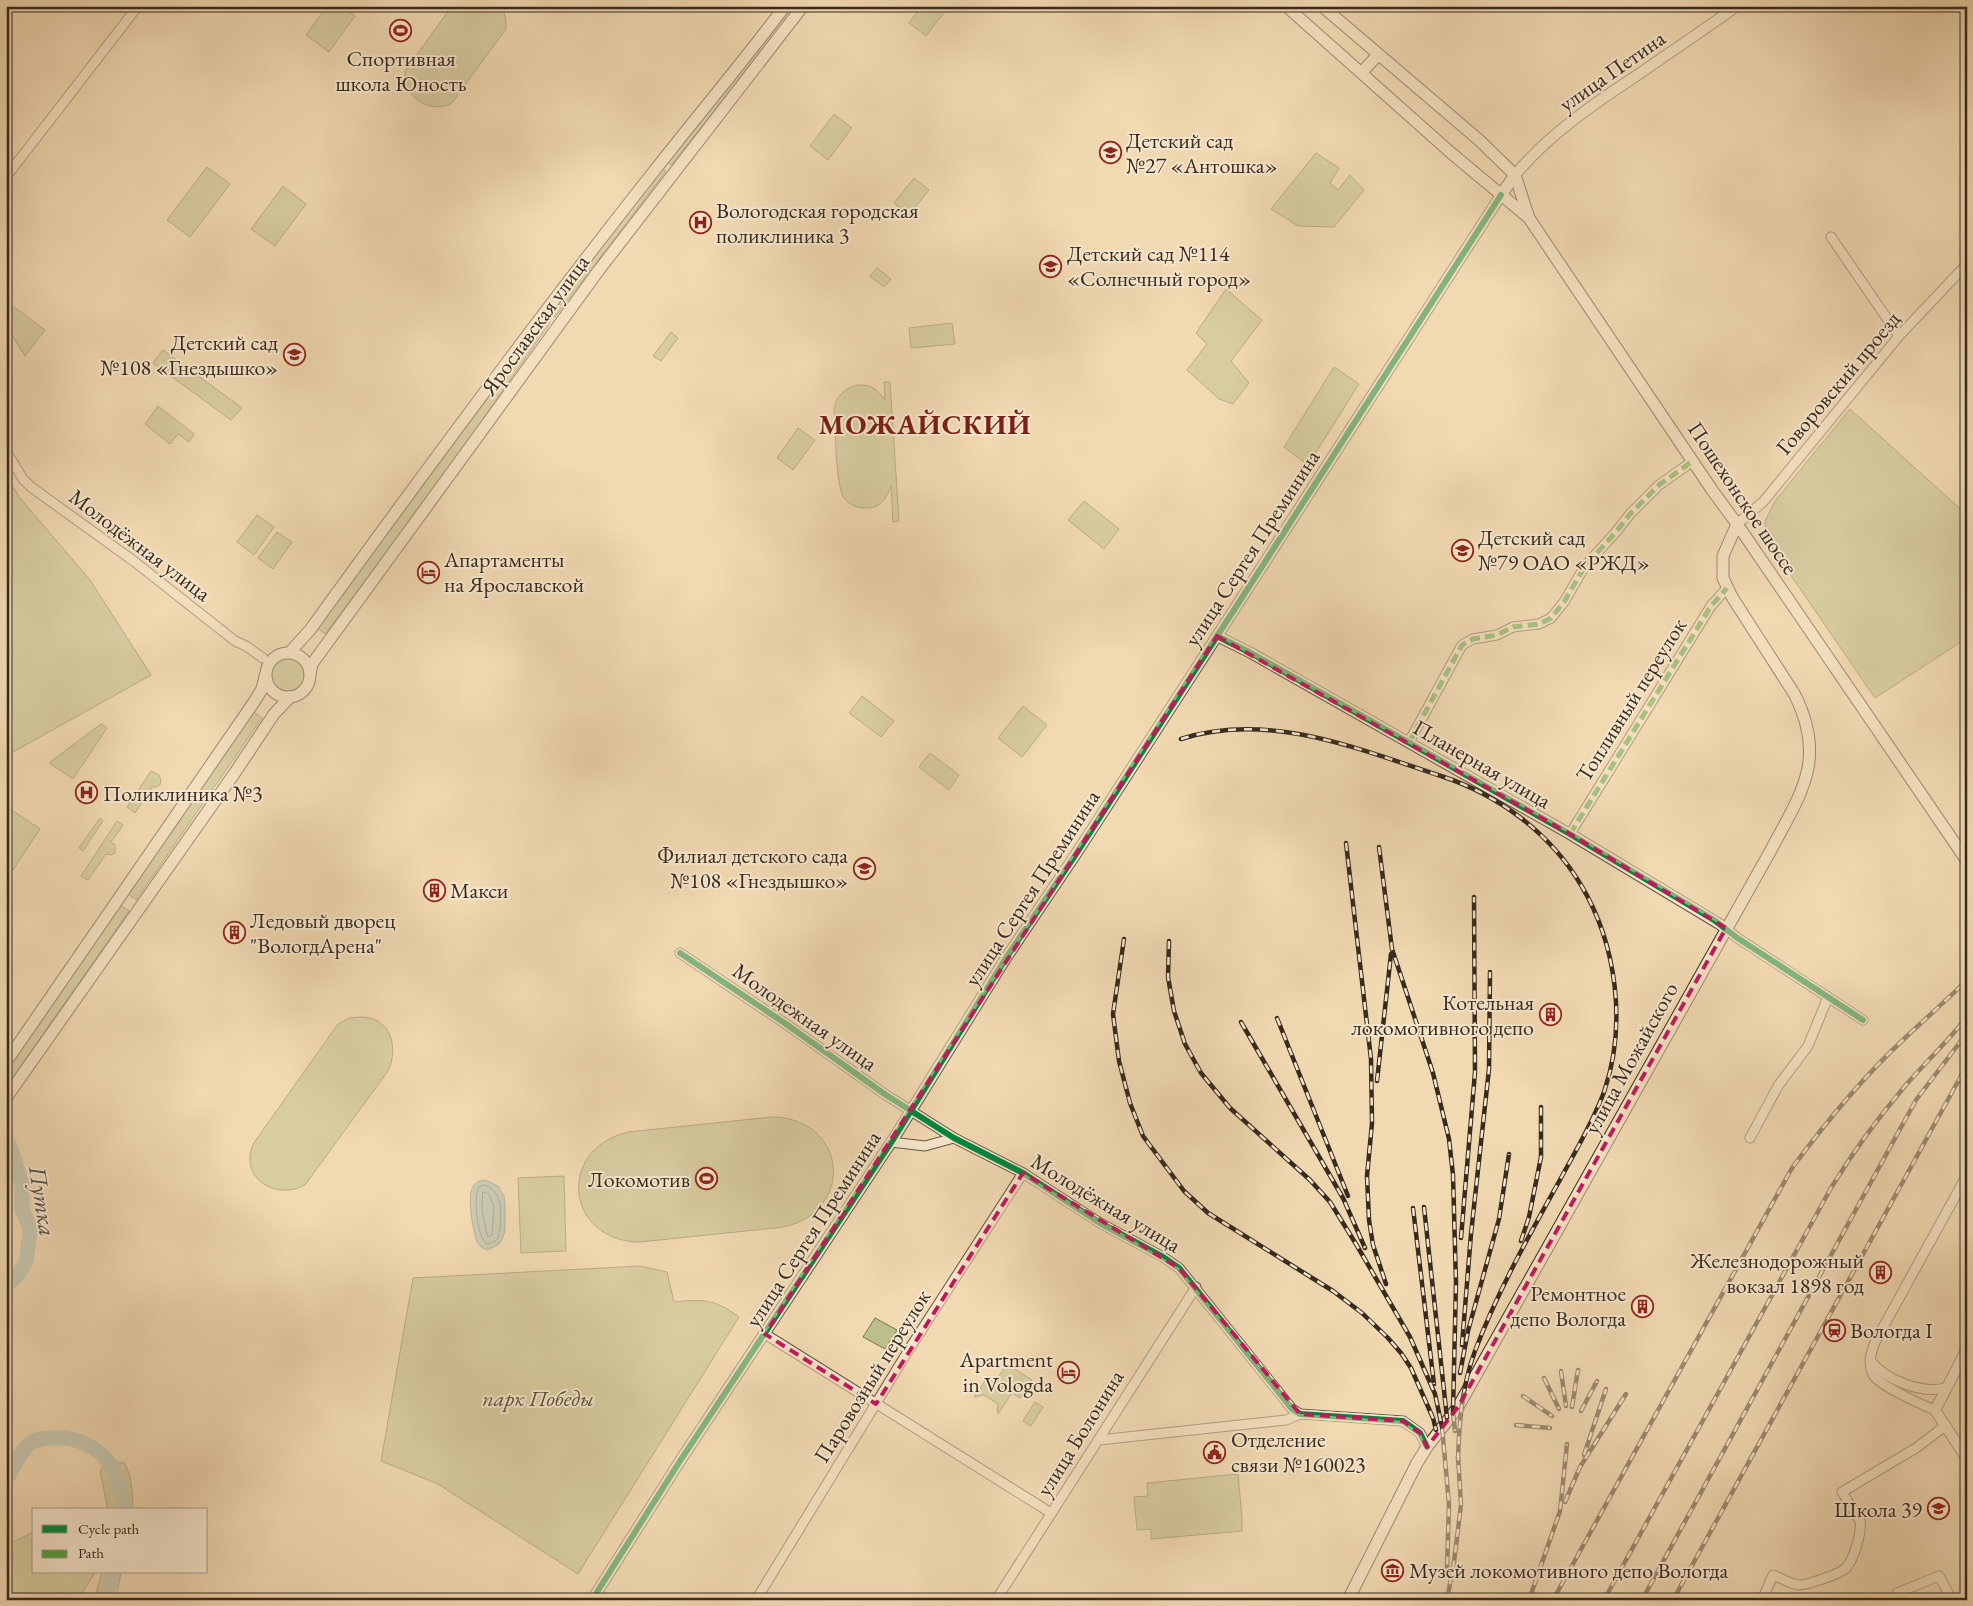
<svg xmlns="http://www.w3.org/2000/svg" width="1973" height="1606" viewBox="0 0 1973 1606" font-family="'EB Garamond',serif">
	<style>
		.green { fill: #bbbf8c; stroke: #797456 }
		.water { fill: #9cb9b4; stroke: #748078 }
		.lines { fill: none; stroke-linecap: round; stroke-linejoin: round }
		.shore { stroke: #6a726a; stroke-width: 1 }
		.river { stroke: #9cb9b4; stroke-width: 15 }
		.minor-casing { stroke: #665644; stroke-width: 11 }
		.tertiary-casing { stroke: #665644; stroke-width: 12 }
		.secondary-casing { stroke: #372a1f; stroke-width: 13 }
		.minor { stroke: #f6e6cd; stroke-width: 9 }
		.tertiary { stroke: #f6e6cd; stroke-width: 10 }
		.secondary { stroke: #f6e6cd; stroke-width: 11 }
		.rail-casing { stroke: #372a1f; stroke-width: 4.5 }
		.rail { stroke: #f6e6cd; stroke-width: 2.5; stroke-dasharray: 8; stroke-linecap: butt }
		.quiet { stroke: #53a441; stroke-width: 5; stroke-dasharray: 10 5; stroke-linecap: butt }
		.cycleway-casing { stroke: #f6e6cd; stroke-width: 9 }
		.cycleway { stroke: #00873e; stroke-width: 6 }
		.marked { fill: none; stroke: #c2185b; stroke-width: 4; stroke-dasharray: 10 6; stroke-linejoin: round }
		.labels { text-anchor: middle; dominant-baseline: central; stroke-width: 4; stroke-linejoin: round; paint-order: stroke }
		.poi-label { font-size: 22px; fill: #372a1f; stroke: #f6e6cd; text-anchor: start }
		.street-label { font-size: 22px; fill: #372a1f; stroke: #f6e6cd }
		.park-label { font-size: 22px; font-style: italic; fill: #584f3a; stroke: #f6e6cd }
		.water-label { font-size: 24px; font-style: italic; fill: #504e44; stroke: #f6e6cd }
		.district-label { font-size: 28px; font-weight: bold; letter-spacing: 1px; fill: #7a1f14; stroke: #f6e6cd }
	</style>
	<rect width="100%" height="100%" fill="#f1d9b2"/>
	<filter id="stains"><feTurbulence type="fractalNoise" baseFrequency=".004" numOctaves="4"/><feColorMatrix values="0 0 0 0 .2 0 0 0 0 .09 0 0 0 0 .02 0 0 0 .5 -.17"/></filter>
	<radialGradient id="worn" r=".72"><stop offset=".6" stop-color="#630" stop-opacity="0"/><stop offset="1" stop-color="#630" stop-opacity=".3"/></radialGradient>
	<!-- green -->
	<g class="green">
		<polygon points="327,6 341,6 355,16 329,52 306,35"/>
		<path d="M452,6h50l4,14v9l-55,75c-24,10 -48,-8 -46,-33z"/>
		<polygon points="789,6 794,11 671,165 665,160"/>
		<polygon points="922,6 949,6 926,36 909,23"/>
		<polygon points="834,114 852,128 828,160 810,146"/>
		<polygon points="1316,153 1339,168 1330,183 1338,190 1350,175 1364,190 1334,227 1298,226 1271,209"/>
		<polygon points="207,167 230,184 190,237 167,220"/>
		<polygon points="660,167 666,171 555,317 550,313"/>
		<polygon points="914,178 929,190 909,215 894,203"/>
		<polygon points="283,186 306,204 275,246 251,229"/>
		<polygon points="877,268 891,279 884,287 870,276"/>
		<polygon points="1226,289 1262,320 1231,361 1249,383 1233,404 1219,399 1187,370 1207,344 1196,333"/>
		<polygon points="6,301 45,330 25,356 6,326"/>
		<polygon points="546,320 550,323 429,496 325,634 316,627 482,400"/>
		<polygon points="952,323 955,344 911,348 909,328"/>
		<polygon points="671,332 678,338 661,361 653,356"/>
		<polygon points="163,350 242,408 231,420 153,363"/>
		<polygon points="1334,367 1359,384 1308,465 1284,447"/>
		<path d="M884,382h6l9,139 -6,1 -2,-36c-4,11 -9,21 -23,22 -9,1 -19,-3 -24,-10 -9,-14 -8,-69 -10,-88 2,-19 23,-32 41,-21 4,3 7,7 10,11z"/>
		<polygon points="158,406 194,434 189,442 178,434 170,444 145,424"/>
		<polygon points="1850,409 1967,515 1967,638 1875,698 1766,539 1765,521 1775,501"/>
		<polygon points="798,428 815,440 793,470 777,458"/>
		<polygon points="6,476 20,498 90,580 151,675 6,756"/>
		<polygon points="1084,501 1119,529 1104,549 1068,520"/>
		<polygon points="257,515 274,527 254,555 237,542"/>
		<polygon points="277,532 292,542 273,569 258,558"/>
		<circle cx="288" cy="674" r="17"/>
		<polygon points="862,696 894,721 881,737 849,713"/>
		<polygon points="1023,706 1047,725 1022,757 998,738"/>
		<polygon points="254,712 262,718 136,900 128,894"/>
		<polygon points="101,724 107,728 73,779 49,763"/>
		<polygon points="930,753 959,775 949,790 919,767"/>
		<polygon points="151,771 159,775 161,780 160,785 156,787 152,787 135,813 127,807"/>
		<polygon points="7,807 40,829 9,876 6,874"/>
		<polygon points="100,818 103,821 83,851 79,848"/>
		<polygon points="117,821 123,825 111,842 115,845 115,853 111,855 106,854 88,880 81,876"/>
		<polygon points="120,905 129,911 6,1087 6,1069"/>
		<path d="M361,1017c30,0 38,31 27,54l-83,114c-30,16 -66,-7 -52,-41l85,-120 11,-6z"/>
		<path d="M772,1117c75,1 84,93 12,110l-144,15c-75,-1 -84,-93 -12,-110z"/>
		<polygon points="564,1176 566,1251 521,1253 518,1178"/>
		<path d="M640,1266l27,6 7,30c29,-3 41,-3 65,15l-161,257 -140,-90 -57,-23 32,-183z"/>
		<polygon points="875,1318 897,1330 885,1349 863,1337"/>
		<polygon points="1007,1364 1032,1380 1020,1398 995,1382"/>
		<polygon points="987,1378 1012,1393 998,1414 997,1410 998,1404 984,1395 974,1397"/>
		<polygon points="1035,1402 1043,1407 1031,1426 1023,1421"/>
		<path d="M113,1461l11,2c9,13 8,31 9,47h-25l-8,-39 5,-7z"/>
		<polygon points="1238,1474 1242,1518 1242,1531 1151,1539 1151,1529 1137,1530 1134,1497 1148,1496 1147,1483"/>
		<polygon points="34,1532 34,1572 95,1572 78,1600 6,1600 6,1545"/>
		<polygon points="102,1572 121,1572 116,1600 94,1600"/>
	</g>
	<!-- water -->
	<path class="water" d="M485,1180l13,6 6,10 1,9v25l-3,10 -4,5 -11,5 -7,-4 -3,-4c-4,-12 -11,-47 -3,-57 3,-4 7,-4 11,-5z"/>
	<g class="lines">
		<!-- shore -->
		<g class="shore">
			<path d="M485,1185c20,7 17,35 13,53l-3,3 -8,3c-10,-5 -14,-48 -8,-57z"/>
			<polygon points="483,1192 489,1194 494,1206 492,1235 489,1237 487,1235 482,1209"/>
		</g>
		<!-- river -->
		<g class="river">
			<polyline points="6,1286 17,1276 26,1261 30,1234 29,1225 22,1210 22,1184 10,1146"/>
			<path d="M6,1480c7,-11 14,-28 23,-36 8,-6 17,-6 26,-6 23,-2 51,13 60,35 2,5 2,10 4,15 3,8 5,13 6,22"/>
			<polyline points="110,1600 112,1572"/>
		</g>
		<defs>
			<g id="minor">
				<polyline points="6,177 138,6"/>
				<polyline points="1831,237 1899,336"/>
				<polyline points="6,451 23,479 31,487 135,562 235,641 246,646 263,658"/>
				<polyline points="1737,524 1763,502 1899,336 1967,264"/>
				<polyline points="1409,742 1462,645 1473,639 1497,635 1513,627 1539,624 1551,618 1564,602 1585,566 1616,532 1630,514 1659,485 1693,461"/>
				<polyline points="1570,834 1711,606 1727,588"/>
				<polyline points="1726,928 1736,937 1863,1020"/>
				<polyline points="680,953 786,1024 886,1095 954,1138 1023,1173 1100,1223 1163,1257 1179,1268 1292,1409 1300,1414 1403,1421 1420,1433 1427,1447"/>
				<polyline points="1750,1138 1778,1086 1808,1046 1828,997"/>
				<polyline points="891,1142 925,1146 954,1138"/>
				<polyline points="765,1334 1051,1513"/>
				<path d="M1870,1360c15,20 51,34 76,28"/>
				<path d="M1935,1410c-13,-5 -54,-24 -61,-34 -7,-11 -3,-23 1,-34l92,-167"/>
				<polyline points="1099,1440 1286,1420 1300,1414"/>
				<polyline points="756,1600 908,1351 1023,1173"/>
				<polyline points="996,1600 1196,1287"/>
				<path d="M1762,1600l11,-25c8,3 17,9 26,10 8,0 41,-11 47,-17 8,-9 16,-35 14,-47l-18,-29 74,-44 29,-22"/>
				<polyline points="1900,1600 1897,1593 1939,1576 1952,1600"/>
			</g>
			<g id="tertiary">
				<path d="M1515,175c34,-41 80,-72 124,-101 33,-23 66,-45 98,-68"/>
				<polyline points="1217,636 1251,653 1570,834 1726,928"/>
				<polyline points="1967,1349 1935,1410 1967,1459"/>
				<polyline points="592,1600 680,1461 894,1138 1006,958 1076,854 1254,579 1501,195"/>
			</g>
			<g id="secondary">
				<polyline points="1286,6 1450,152 1529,218"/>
				<polyline points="1322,6 1479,140 1515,175 1529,218 1541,236 1712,490 1737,524 1967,861"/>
				<polyline points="1362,72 1378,55"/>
				<polyline points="1501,195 1515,175"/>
				<path d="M290,652l20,-22c112,-155 226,-310 345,-460 43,-55 88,-108 130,-164"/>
				<circle cx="288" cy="675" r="22"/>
				<polyline points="310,674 312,664 599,270 803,6"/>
				<polyline points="6,1062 254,702 262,689 265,676"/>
				<polyline points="6,1098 234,774 274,714 290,697"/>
				<path d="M1348,1600l69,-137 10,-16 31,-40 313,-557c30,-57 56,-90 24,-155l-63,-98 -9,-19v-22l14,-32"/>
			</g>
		</defs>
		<!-- minor casing -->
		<use href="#minor" class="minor-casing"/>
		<!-- tertiary casing -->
		<use href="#tertiary" class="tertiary-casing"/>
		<!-- secondary casing -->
		<use href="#secondary" class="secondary-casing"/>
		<!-- minor -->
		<use href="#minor" class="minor"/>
		<!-- tertiary -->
		<use href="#tertiary" class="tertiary"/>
		<!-- secondary -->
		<use href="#secondary" class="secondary"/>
		<defs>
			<g id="rail">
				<path d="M1181,739c88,-28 177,10 260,37 58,19 109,57 140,109 36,60 46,141 23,207 -11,30 -28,58 -43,86 -31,56 -63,112 -86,173 -13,35 -16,72 -17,110"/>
				<polyline points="1346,843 1371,1059 1372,1123 1367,1176 1369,1220 1373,1245 1386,1284"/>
				<polyline points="1379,847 1392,949 1433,1073 1449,1139 1453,1175 1456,1283 1453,1412 1455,1431"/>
				<polyline points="1124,939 1113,1014 1119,1061 1130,1103 1143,1136 1184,1191 1208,1213 1333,1291 1362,1313 1388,1338 1401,1353 1411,1368 1433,1418 1436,1430"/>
				<polyline points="1169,941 1168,977 1174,1011 1185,1044 1201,1073 1230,1108 1310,1180 1330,1202 1356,1244 1410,1337 1435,1394 1442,1427 1449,1504 1447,1569"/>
				<polyline points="1277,1018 1348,1196"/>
				<polyline points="1241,1022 1343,1198 1365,1248"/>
				<polyline points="1377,1081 1391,954"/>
				<polyline points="1424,1207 1447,1418"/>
				<polyline points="1413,1208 1434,1384"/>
				<polyline points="1461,1238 1475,1072 1474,897"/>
				<polyline points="1521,1241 1529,1217 1541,1157 1541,1107"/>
				<polyline points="1462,1345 1471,1234 1489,1069 1490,972"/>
				<polyline points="1561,1371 1566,1406"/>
				<polyline points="1460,1373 1468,1331 1499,1219 1509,1154"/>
				<polyline points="1544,1378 1559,1409"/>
				<polyline points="1523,1396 1552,1416"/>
				<polyline points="1572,1407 1578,1370"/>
				<polyline points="1581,1411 1597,1381"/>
				<polyline points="1516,1425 1550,1428"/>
				<polyline points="1584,1455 1606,1389"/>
				<polyline points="1565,1502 1580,1467 1626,1394"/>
				<polyline points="1447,1600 1454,1562 1461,1505 1458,1456"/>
				<polyline points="1529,1600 1560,1511 1567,1444"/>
				<path d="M1553,1600l239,-432c34,-46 71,-91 113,-130 21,-20 42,-38 62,-58"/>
				<path d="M1604,1600l227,-412c22,-36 47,-70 74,-102 21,-24 43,-45 62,-69"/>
				<polyline points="1642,1600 1916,1100 1967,1033"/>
				<polyline points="1673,1600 1967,1065"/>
			</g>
		</defs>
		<!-- rail casing -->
		<use href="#rail" class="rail-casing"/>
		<!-- rail -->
		<use href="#rail" class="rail"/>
		<!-- quiet -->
		<g class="quiet">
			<polyline points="1409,742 1462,645 1473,639 1497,635 1513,627 1539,624 1551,618 1564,602 1585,566 1616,532 1630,514 1659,485 1693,461"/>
			<polyline points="1570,834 1711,606 1727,588"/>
		</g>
		<defs>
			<g id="cycleway">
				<polyline points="1217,636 1251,653 1570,834 1714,920 1736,937 1863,1020"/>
				<polyline points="680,953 786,1024 886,1095 954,1138 1023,1173 1100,1223 1163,1257 1179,1268 1292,1409 1300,1414 1403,1421 1420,1433 1427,1447"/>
				<polyline points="592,1600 680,1461 894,1138 1006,958 1076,854 1254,579 1501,195"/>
			</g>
		</defs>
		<!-- cycleway casing -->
		<use href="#cycleway" class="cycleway-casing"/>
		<!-- cycleway -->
		<use href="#cycleway" class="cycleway"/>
	</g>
	<!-- marked area -->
	<path d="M0 0H1973V1606H0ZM1217,636l353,198 156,94 -268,479 -31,40 -7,-14 -17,-12 -103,-7 -121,-146 -156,-95 -147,231 -111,-70z" fill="#f1d9b2" fill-opacity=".55" fill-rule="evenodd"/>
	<path class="marked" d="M1217,636l353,198 156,94 -268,479 -31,40 -7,-14 -17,-12 -103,-7 -121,-146 -156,-95 -147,231 -111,-70z"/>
	<!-- icons -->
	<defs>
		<symbol id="stadium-ring" viewBox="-11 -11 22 22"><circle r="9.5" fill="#f6e6cd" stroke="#8f2418" stroke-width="1.5"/><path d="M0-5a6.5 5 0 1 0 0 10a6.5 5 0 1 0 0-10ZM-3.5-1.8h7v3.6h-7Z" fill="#8f2418"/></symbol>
		<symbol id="school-ring" viewBox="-11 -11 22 22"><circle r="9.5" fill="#f6e6cd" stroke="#8f2418" stroke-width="1.5"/><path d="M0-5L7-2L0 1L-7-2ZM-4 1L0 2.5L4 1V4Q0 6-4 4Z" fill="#8f2418"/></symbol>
		<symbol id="hospital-ring" viewBox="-11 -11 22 22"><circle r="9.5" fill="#f6e6cd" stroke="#8f2418" stroke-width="1.5"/><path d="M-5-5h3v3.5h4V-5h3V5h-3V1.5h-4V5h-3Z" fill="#8f2418"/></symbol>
		<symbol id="hotel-ring" viewBox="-11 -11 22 22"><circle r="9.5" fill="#f6e6cd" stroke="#8f2418" stroke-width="1.5"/><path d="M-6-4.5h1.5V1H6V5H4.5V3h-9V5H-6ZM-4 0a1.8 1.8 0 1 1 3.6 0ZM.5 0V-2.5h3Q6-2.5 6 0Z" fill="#8f2418"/></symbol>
		<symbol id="building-ring" viewBox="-11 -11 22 22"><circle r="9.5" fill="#f6e6cd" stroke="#8f2418" stroke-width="1.5"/><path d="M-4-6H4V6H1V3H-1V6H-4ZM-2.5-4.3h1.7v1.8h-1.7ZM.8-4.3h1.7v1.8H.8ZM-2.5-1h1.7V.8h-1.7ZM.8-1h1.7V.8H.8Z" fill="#8f2418"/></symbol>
		<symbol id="station-ring" viewBox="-11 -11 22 22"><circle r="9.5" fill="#f6e6cd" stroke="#8f2418" stroke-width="1.5"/><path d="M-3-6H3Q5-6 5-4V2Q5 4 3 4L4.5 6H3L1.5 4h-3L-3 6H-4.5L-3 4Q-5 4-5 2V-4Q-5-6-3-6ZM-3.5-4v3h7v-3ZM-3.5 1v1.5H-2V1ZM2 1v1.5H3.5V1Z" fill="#8f2418"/></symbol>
		<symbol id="civic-ring" viewBox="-11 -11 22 22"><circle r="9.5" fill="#f6e6cd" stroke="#8f2418" stroke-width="1.5"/><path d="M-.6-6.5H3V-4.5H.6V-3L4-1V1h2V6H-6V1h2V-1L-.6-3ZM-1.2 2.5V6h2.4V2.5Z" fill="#8f2418"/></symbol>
		<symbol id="museum-ring" viewBox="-11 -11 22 22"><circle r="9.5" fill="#f6e6cd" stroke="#8f2418" stroke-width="1.5"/><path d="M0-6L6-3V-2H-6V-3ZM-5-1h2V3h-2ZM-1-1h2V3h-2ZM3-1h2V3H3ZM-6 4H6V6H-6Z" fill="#8f2418"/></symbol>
	</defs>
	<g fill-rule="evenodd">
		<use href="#stadium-ring" x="388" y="18" width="25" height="25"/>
		<use href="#school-ring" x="1098" y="140" width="25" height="25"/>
		<use href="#hospital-ring" x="688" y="210" width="25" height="25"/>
		<use href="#school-ring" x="1038" y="254" width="25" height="25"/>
		<use href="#school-ring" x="282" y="342" width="25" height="25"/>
		<use href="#school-ring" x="1450" y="538" width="25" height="25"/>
		<use href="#hotel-ring" x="416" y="560" width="25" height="25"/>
		<use href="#hospital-ring" x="74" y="780" width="25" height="25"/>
		<use href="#school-ring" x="852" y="856" width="25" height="25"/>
		<use href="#building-ring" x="422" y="878" width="25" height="25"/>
		<use href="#building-ring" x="222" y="920" width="25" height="25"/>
		<use href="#building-ring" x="1538" y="1002" width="25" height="25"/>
		<use href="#stadium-ring" x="694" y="1166" width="25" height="25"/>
		<use href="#building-ring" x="1868" y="1260" width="25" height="25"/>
		<use href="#building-ring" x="1630" y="1294" width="25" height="25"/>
		<use href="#station-ring" x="1822" y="1318" width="25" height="25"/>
		<use href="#hotel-ring" x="1056" y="1360" width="25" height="25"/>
		<use href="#civic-ring" x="1202" y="1440" width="25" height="25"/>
		<use href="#school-ring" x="1926" y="1496" width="25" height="25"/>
		<use href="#museum-ring" x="1380" y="1558" width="25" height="25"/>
	</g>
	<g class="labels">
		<!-- poi labels -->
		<g class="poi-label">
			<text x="401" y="58" text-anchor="middle">Спортивная<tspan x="401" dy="25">школа Юность</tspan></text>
			<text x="1126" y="140">Детский сад<tspan x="1126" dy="25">№27 «Антошка»</tspan></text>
			<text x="716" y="210">Вологодская городская<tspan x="716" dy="25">поликлиника 3</tspan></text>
			<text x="1067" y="253">Детский сад №114<tspan x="1067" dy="25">«Солнечный город»</tspan></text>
			<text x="278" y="342" text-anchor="end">Детский сад<tspan x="278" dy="25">№108 «Гнездышко»</tspan></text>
			<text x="1478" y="537">Детский сад<tspan x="1478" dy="25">№79 ОАО «РЖД»</tspan></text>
			<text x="444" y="559">Апартаменты<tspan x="444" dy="25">на Ярославской</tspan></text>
			<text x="103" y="793">Поликлиника №3</text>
			<text x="848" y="855" text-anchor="end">Филиал детского сада<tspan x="848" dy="25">№108 «Гнездышко»</tspan></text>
			<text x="450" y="890">Макси</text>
			<text x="250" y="920">Ледовый дворец<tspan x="250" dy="25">"ВологдАрена"</tspan></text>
			<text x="1534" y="1002" text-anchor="end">Котельная<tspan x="1534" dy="25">локомотивного депо</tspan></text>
			<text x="690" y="1179" text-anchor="end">Локомотив</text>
			<text x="1864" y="1260" text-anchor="end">Железнодорожный<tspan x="1864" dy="25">вокзал 1898 год</tspan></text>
			<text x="1626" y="1293" text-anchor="end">Ремонтное<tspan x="1626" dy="25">депо Вологда</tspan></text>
			<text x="1850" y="1330">Вологда I</text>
			<text x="1053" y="1359" text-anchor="end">Apartment<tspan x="1053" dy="25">in Vologda</tspan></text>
			<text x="1231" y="1439">Отделение<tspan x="1231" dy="25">связи №160023</tspan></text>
			<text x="1922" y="1509" text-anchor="end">Школа 39</text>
			<text x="1409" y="1570">Музей локомотивного депо Вологда</text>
		</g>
		<!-- street labels -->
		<g class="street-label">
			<text transform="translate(1612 71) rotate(-35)">улица Петина</text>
			<text transform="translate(535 325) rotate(-54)">Ярославская улица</text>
			<text transform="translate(1838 383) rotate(-50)">Говоровский проезд</text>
			<text transform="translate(1743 498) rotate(56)">Пошехонское шоссе</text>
			<text transform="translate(140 545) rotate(37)">Молодёжная улица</text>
			<text transform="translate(1252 548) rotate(-57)">улица Сергея Преминина</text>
			<text transform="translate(1631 700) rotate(-58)">Топливный переулок</text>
			<text transform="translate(1482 764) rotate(30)">Планерная улица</text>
			<text transform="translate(1032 888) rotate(-57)">улица Сергея Преминина</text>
			<text transform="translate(805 1017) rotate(35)">Молодежная улица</text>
			<text transform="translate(1631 1058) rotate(-61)">улица Можайского</text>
			<text transform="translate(1106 1203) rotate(31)">Молодёжная улица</text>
			<text transform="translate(813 1229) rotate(-57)">улица Сергея Преминина</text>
			<text transform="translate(872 1376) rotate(-58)">Паровозный переулок</text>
			<text transform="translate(1080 1433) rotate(-58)">улица Болонина</text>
		</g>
		<!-- park labels -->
		<g class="park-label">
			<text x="538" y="1398">парк Победы</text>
		</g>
		<!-- water labels -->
		<g class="water-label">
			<text transform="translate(43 1201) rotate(81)">Путка</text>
		</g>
		<!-- district labels -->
		<g class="district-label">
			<text x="925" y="424">МОЖАЙСКИЙ</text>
		</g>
	</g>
	<!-- margin -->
	<rect width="1973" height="1606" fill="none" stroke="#f1d9b2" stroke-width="25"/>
	<rect x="8" y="8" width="1958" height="1591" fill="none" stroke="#372a1f" stroke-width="2.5"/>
	<rect x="12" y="12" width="1948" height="1581" fill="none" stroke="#372a1f"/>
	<!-- legend -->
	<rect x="32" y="1508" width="175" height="65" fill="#f6e6cd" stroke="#aa9b87"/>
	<rect x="42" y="1525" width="25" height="8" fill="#00873e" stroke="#aa9b87"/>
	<text x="78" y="1534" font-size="15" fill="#372a1f">Cycle path</text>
	<rect x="42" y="1550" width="25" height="8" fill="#53a441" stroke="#aa9b87"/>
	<text x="78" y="1558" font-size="15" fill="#372a1f">Path</text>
	<rect width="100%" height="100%" filter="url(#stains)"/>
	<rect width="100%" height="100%" fill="url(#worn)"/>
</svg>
